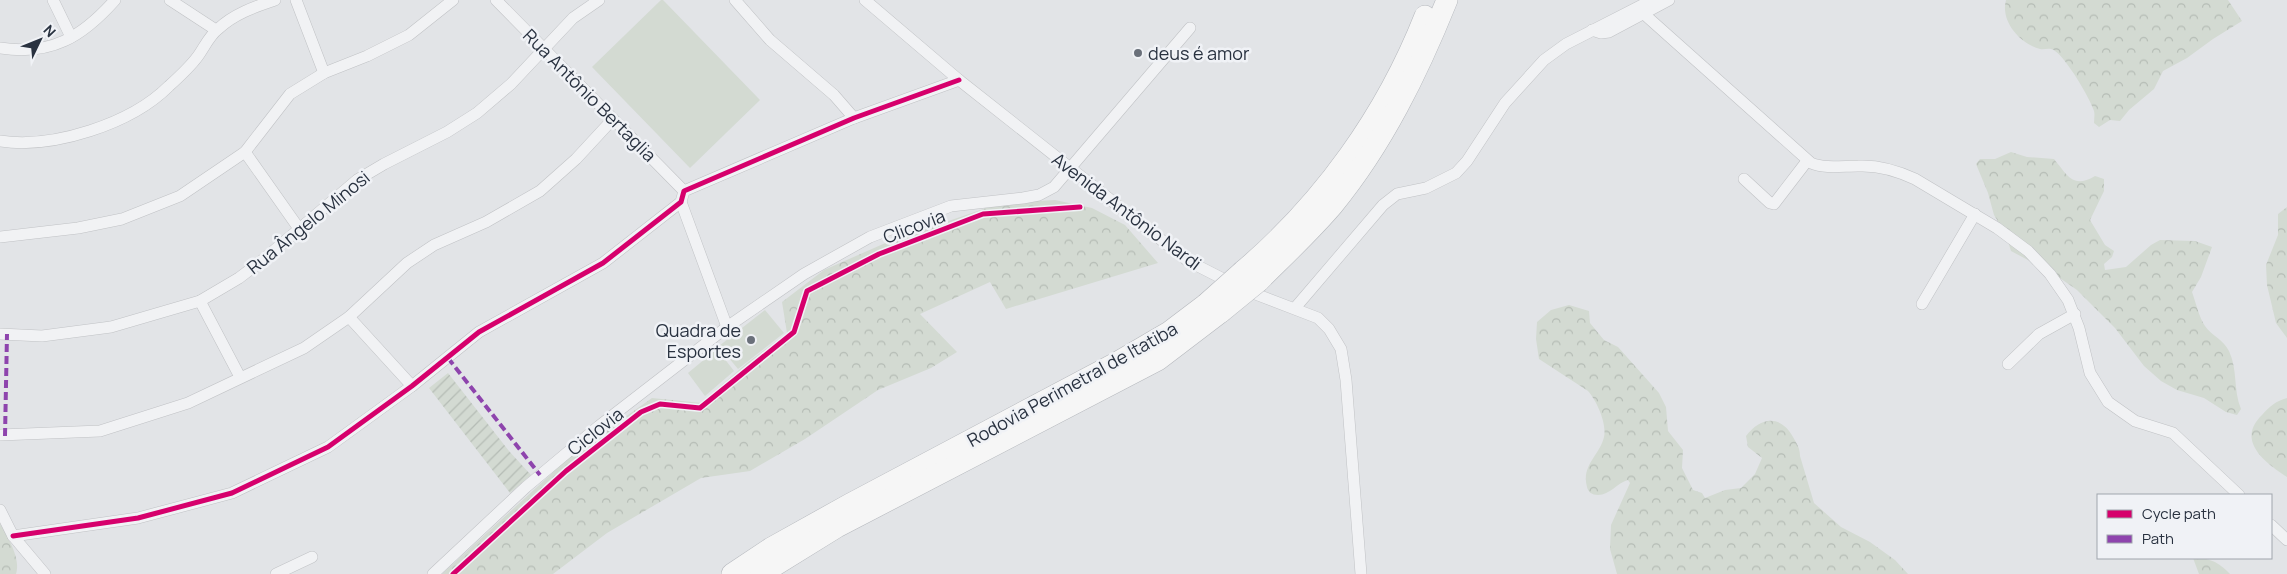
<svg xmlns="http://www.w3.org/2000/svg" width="2287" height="574" viewBox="0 0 2287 574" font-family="Manrope,sans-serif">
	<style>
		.green { fill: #d3dad2 }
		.forest { fill: url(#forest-crowns) }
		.garden { fill: url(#garden-furrows) }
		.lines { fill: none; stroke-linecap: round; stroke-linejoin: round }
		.street-casing { stroke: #c0c2c5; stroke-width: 12 }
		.highway-casing { stroke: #b4b7bc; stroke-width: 22 }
		.street { stroke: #f1f2f4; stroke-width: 11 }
		.highway { stroke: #f6f6f6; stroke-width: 21 }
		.highway-bridge-casing { stroke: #b4b7bc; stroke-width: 22; stroke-linecap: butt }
		.highway-bridge { stroke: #f6f6f6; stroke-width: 21 }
		.quiet { stroke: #8e44ad; stroke-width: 4; stroke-dasharray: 8 4; stroke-linecap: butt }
		.cycleway-casing { stroke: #f0f2f6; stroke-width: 8 }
		.cycleway { stroke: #d6006c; stroke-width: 5 }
		.poi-dot { fill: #6a707a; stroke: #f0f2f6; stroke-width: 2 }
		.labels { text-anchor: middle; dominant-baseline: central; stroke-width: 5; stroke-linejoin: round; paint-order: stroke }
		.poi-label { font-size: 18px; fill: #293240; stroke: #f0f2f6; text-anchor: start }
		.street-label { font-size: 18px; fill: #293240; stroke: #f0f2f6 }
	</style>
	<defs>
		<pattern id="forest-crowns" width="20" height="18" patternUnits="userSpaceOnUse" patternTransform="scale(1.25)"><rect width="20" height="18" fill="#d3dad2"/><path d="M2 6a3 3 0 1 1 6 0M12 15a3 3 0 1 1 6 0" fill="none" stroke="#b5bcb5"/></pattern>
		<pattern id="garden-furrows" width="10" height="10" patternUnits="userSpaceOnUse" patternTransform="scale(1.25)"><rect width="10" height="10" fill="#d3dad2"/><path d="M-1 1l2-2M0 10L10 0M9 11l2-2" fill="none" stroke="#b5bcb5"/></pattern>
	</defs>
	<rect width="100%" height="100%" fill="#e2e4e7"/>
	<!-- green -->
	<g class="green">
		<polygon points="661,0 663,0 760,100 690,168 592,67"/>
		<polygon points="765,310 784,333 738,369 719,346"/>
		<polygon points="717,349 734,371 705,396 688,373"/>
	</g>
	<!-- forest -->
	<g class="forest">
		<path d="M2006,0h222l14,21 -29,18 -26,19 -24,13 -9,18 -25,21 -9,11 -10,-1 -11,7 -5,-4c0,-4 1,-8 0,-12 -4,-13 -28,-53 -39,-60 -5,-4 -10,-1 -15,-2 -20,-5 -40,-28 -34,-49z"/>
		<path d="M2011,152l16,5 27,2c14,17 19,30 41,17l9,3v12l-14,29 15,25 9,6 -2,6 -8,7 1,6 21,-3 25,-22 9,-5 35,1 17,6 -11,30 -9,15c4,11 7,25 13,34 7,10 18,13 24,25 9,19 4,39 12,58l-4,6 -11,-3 -22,-14 -27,-8 -16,-9 -17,-15 -29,-38 -38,-38 -23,-16 -43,-23 -6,-19 -11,-17 -6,-22 -12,-29 4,-5h15z"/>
		<polygon points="1055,200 1092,208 1125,225 1158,263 1006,309 990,282 920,314 957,352 931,368 878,390 805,439 750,471 701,478 607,533 553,574 442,574 573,454 652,398 701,403 747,363 787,333 782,302 824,270 890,241 1001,203"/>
		<polygon points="2287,207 2287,338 2276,323 2267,285 2266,265 2278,235 2278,214"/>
		<path d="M1569,305l20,6 1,12 14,17 14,7 41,46 7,14 2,24 15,19 -1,18 11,22 9,3 3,5 20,-8 16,-2 14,-14 7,-16 -14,-11 -2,-11c15,-20 35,-21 47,1 4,7 7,11 7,19l14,47 27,24 29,15 25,18 13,14h-291l-7,-25 1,-24 19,-42 -2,-3c-11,3 -18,15 -30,15 -6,0 -10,-3 -11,-8 -6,-22 13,-32 17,-50 3,-13 -7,-36 -16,-46l-49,-32 -3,-20 1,-17 14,-12z"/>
		<path d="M2287,398v79c-23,-15 -51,-37 -25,-62 8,-9 14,-14 25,-17z"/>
		<path d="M0,524c8,13 21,35 16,50h-16z"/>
		<path d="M2193,558c18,0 25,4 37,16h-31z"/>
	</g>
	<!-- garden -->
	<polygon class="garden" points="448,373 509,451 531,475 510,493 429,388"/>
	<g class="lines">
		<defs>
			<g id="street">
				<polyline points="53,0 71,37"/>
				<polyline points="170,0 216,30"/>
				<polyline points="296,0 324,73"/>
				<polyline points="496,0 684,191"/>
				<polyline points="735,0 770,40 834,95 854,118"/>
				<polyline points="865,0 959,80 1188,261 1245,290 1318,318 1329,329 1341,349 1346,380 1361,574"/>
				<path d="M1644,14l167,149c14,6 31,3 47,3 20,-1 38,4 57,13l82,49 31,23 22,23 18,26 11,28 11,45 18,29 27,19 38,12 66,62"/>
				<polyline points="1592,30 1601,33 1609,32 1669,0"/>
				<path d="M0,48c51,8 82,-11 115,-48"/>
				<path d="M0,141c53,8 131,-17 169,-55 10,-9 21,-19 29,-30 6,-8 11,-20 20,-27 16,-15 36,-22 57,-29"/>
				<polyline points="245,152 300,230"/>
				<polyline points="1744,179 1770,203 1774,204 1807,161"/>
				<polyline points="681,202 727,327"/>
				<polyline points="0,237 78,228 122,219 180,196 245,152 290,94 324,73 367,56 409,35 453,0"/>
				<polyline points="200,301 240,377"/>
				<polyline points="1922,304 1975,214"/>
				<polyline points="1295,308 1383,205 1397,194 1426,188 1456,173 1467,161 1505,103 1544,60 1566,44 1652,0"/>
				<polyline points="349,317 412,386"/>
				<polyline points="0,334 42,336 111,327 200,301 239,278 264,259 357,180 384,164 447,132 477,113 511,84 573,18 599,0"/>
				<polyline points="2008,364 2039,334 2075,314"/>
				<polyline points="0,435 100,431 188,403 304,348 349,317 407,263 434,245 486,222 540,191 576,159 613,119"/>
				<polyline points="0,510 13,536 45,574"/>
				<polyline points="2271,525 2287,540"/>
				<polyline points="13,536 138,518 232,493 328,447 412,386 479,332 603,263 681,202 684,191 854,118 959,80"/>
				<polyline points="276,574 312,557"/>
				<polyline points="433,574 526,487 599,426 727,327 804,274 870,237 951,206 1023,198 1039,195 1054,187 1190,28"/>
			</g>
			<g id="highway">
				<path d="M1243,271c80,-68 143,-156 182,-255"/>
				<path d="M1259,281c25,-25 51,-49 74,-76 50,-61 85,-133 114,-205"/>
				<polyline points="732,574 771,548 850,504 1116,363 1169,332 1206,304"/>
				<polyline points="761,574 837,527 1158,360 1221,312"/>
			</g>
		</defs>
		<!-- street casing -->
		<use href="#street" class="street-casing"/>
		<!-- highway casing -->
		<use href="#highway" class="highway-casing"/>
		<!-- street -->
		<use href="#street" class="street"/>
		<!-- highway -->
		<use href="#highway" class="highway"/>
		<defs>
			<g id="highway-bridge">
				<polyline points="1206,304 1243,271"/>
				<polyline points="1221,312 1259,281"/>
			</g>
		</defs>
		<!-- highway-bridge casing -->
		<use href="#highway-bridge" class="highway-bridge-casing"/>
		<!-- highway-bridge -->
		<use href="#highway-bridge" class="highway-bridge"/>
		<!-- quiet -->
		<g class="quiet">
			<polyline points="448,358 540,475"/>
			<polyline points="5,436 7,334"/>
		</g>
		<defs>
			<g id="cycleway">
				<polyline points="13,536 138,518 232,493 328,447 412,386 479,332 603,263 681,202 684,191 854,118 959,80"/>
				<polyline points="453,574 566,471 641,412 660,404 700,408 794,332 807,291 879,254 983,214 1080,207"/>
			</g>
		</defs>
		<!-- cycleway casing -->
		<use href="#cycleway" class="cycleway-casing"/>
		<!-- cycleway -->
		<use href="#cycleway" class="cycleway"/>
	</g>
	<!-- markers -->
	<g class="poi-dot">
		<circle cx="1138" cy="53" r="5"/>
		<circle cx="751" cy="340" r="5"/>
	</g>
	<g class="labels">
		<!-- poi labels -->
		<g class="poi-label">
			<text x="1148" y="53">deus é amor</text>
			<text x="741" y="330" text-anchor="end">Quadra de<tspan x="741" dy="21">Esportes</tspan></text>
		</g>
		<!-- street labels -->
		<g class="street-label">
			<text transform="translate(590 95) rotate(45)">Rua Antônio Bertaglia</text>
			<text transform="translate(1127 211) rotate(37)">Avenida Antônio Nardi</text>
			<text transform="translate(308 222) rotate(-39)">Rua Ângelo Minosi</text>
			<text transform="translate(914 226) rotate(-21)">Clicovia</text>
			<text transform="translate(1072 384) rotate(-29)">Rodovia Perimetral de Itatiba</text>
			<text transform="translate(595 431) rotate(-38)">Ciclovia</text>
		</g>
	</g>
	<!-- legend -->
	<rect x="2097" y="494" width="175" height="65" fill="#f0f2f6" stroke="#a0a5ad"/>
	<rect x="2107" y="510" width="25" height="8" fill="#d6006c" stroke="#a0a5ad"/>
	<text x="2142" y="519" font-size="15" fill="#293240">Cycle path</text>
	<rect x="2107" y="535" width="25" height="8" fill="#8e44ad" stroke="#a0a5ad"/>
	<text x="2142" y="544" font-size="15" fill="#293240">Path</text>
	<!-- north arrow -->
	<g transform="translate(40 40) rotate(47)" stroke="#f0f2f6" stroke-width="4" paint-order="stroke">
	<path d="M0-4L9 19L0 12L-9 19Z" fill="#293240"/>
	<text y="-8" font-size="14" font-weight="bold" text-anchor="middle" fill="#293240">N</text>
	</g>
</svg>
